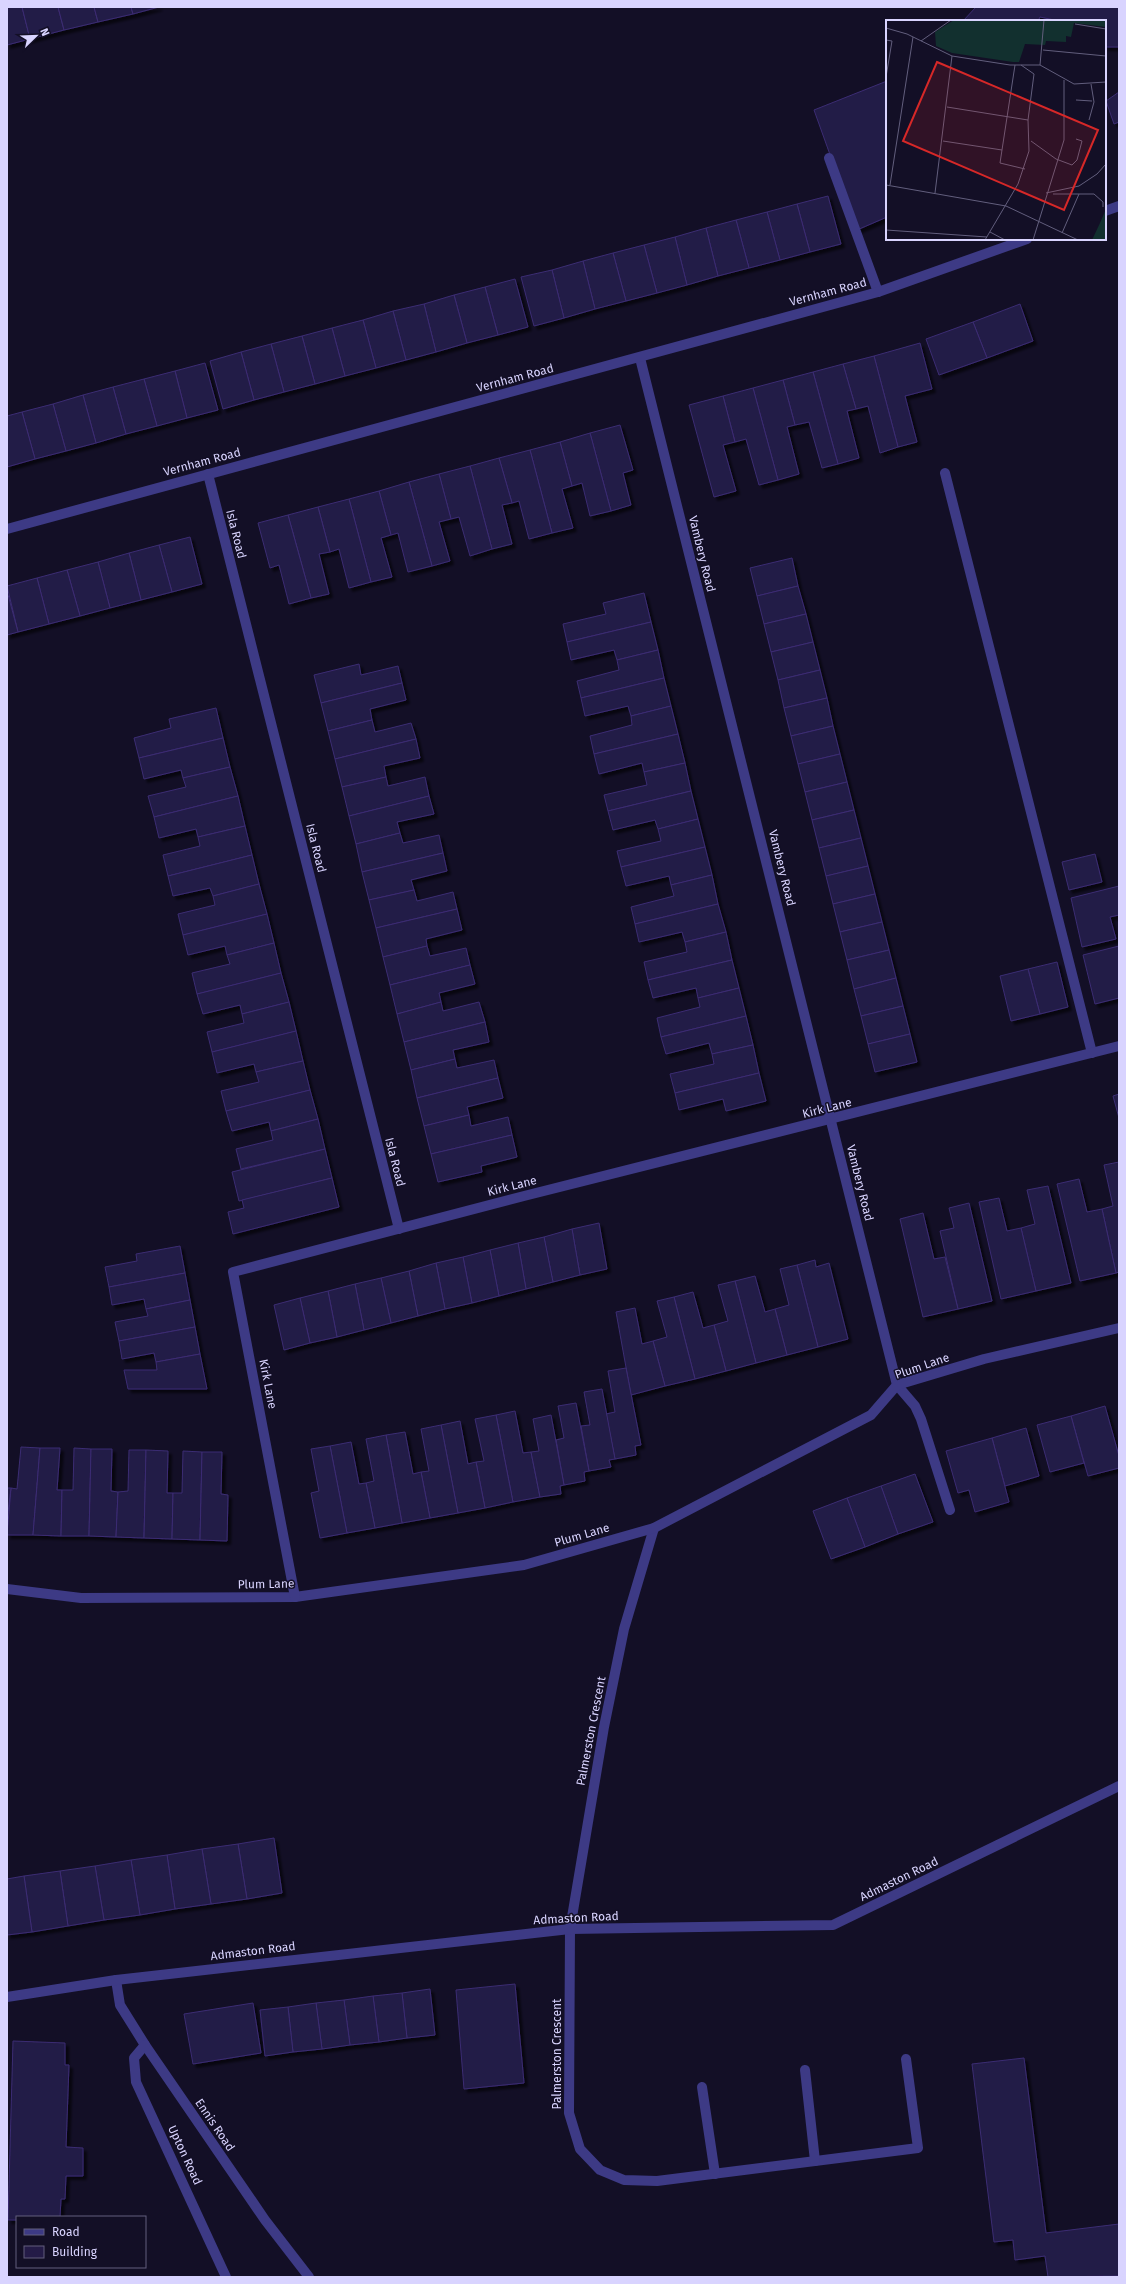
<svg xmlns="http://www.w3.org/2000/svg" width="1126" height="2284" viewBox="0 0 1126 2284" font-family="'Fira Sans',sans-serif">
	<style>
		.building { fill: #241b47; stroke: #3b2d73; filter: url(#shadow) }
		.lines { fill: none; stroke-linecap: round; stroke-linejoin: round }
		.minor { stroke: #3d3a85; stroke-width: 10 }
		.labels { text-anchor: middle; dominant-baseline: central; stroke-width: 3; stroke-linejoin: round; paint-order: stroke }
		.street-label { font-size: 12px; fill: #d9d4ff; stroke: #130f26 }
		.inset-road { fill: none; stroke: #625e7d; stroke-width: 1 }
		.view { fill: #d62828; fill-opacity: 0.15; stroke: #d62828; stroke-width: 2 }
		.inset-edge { fill: none; stroke: #d9d4ff; stroke-width: 2 }
	</style>
	<defs>
		<filter id="shadow"><feDropShadow dx="3.5" dy="3.5" stdDeviation="1" flood-color="#0009"/></filter>
	</defs>
	<rect width="100%" height="100%" fill="#130f26"/>
	<!-- building -->
	<g class="building">
		<polygon points="7,7 22,7 30,39 7,45"/>
		<polygon points="22,7 58,7 64,30 30,39"/>
		<polygon points="58,7 94,7 98,22 64,30"/>
		<polygon points="94,7 131,7 133,14 98,22"/>
		<polygon points="131,7 159,7 133,14"/>
		<polygon points="976,7 1119,7 1119,47 1105,47 1105,21 1059,21 1040,17 1038,21 963,21"/>
		<polygon points="887,81 887,217 857,230 814,110"/>
		<polygon points="1119,92 1119,122 1114,124 1106,101"/>
		<polygon points="828,196 841,244 810,252 797,204"/>
		<polygon points="797,204 810,252 780,260 767,212"/>
		<polygon points="767,212 780,260 749,268 736,220"/>
		<polygon points="736,220 749,268 718,276 706,228"/>
		<polygon points="706,228 718,276 687,285 675,237"/>
		<polygon points="675,237 687,285 657,293 644,245"/>
		<polygon points="644,245 657,293 626,301 613,253"/>
		<polygon points="613,253 626,301 595,309 583,261"/>
		<polygon points="583,261 595,309 564,318 552,270"/>
		<polygon points="552,270 564,318 534,326 521,277"/>
		<polygon points="515,279 528,327 498,335 485,287"/>
		<polygon points="485,287 498,335 467,343 454,295"/>
		<polygon points="454,295 467,343 436,352 424,304"/>
		<polygon points="424,304 436,352 406,360 393,311"/>
		<polygon points="1020,304 1033,341 987,358 973,322"/>
		<polygon points="393,311 406,360 376,368 363,320"/>
		<polygon points="363,320 376,368 345,376 332,328"/>
		<polygon points="973,322 987,358 939,375 926,339"/>
		<polygon points="332,328 345,376 315,384 302,336"/>
		<polygon points="302,336 315,384 284,392 271,344"/>
		<polygon points="920,343 932,389 905,396 917,442 898,447 874,356"/>
		<polygon points="271,344 284,392 254,400 241,352"/>
		<polygon points="241,352 254,400 223,409 210,361"/>
		<polygon points="874,356 898,447 880,453 868,406 856,409 843,364"/>
		<polygon points="205,363 218,410 187,418 175,371"/>
		<polygon points="843,364 856,409 847,411 859,458 838,464 813,372"/>
		<polygon points="175,371 187,418 157,426 144,379"/>
		<polygon points="813,372 838,464 822,468 809,422 795,425 783,380"/>
		<polygon points="144,379 157,426 126,434 113,387"/>
		<polygon points="783,380 795,425 787,427 799,474 778,480 753,388"/>
		<polygon points="113,387 126,434 96,443 83,395"/>
		<polygon points="753,388 778,480 759,485 746,439 735,442 723,396"/>
		<polygon points="83,395 96,443 66,451 53,404"/>
		<polygon points="723,396 735,442 723,445 736,491 714,497 689,405"/>
		<polygon points="53,404 66,451 35,459 22,412"/>
		<polygon points="22,412 35,459 7,467 7,416"/>
		<polygon points="620,425 633,470 623,473 631,505 611,511 590,433"/>
		<polygon points="590,433 611,511 590,516 582,483 572,486 560,442"/>
		<polygon points="560,442 572,486 562,489 573,528 552,533 530,450"/>
		<polygon points="530,450 552,533 529,539 519,501 512,503 499,458"/>
		<polygon points="499,458 512,503 502,505 512,544 492,549 470,466"/>
		<polygon points="470,466 492,549 470,556 459,517 451,519 439,474"/>
		<polygon points="439,474 451,519 439,522 450,561 432,566 409,482"/>
		<polygon points="409,482 432,566 408,572 398,533 391,535 379,491"/>
		<polygon points="379,491 391,535 381,538 392,577 371,582 349,499"/>
		<polygon points="349,499 371,582 349,588 339,549 330,552 318,507"/>
		<polygon points="318,507 330,552 319,554 329,594 311,598 288,515"/>
		<polygon points="288,515 311,598 289,604 279,565 270,568 258,523"/>
		<polygon points="190,537 202,584 172,592 159,545"/>
		<polygon points="159,545 172,592 141,600 129,553"/>
		<polygon points="129,553 141,600 110,608 98,562"/>
		<polygon points="792,558 798,586 757,596 750,568"/>
		<polygon points="98,562 110,608 80,616 67,570"/>
		<polygon points="67,570 80,616 49,624 37,578"/>
		<polygon points="37,578 49,624 18,632 7,586"/>
		<polygon points="798,586 806,614 764,624 757,596"/>
		<polygon points="7,591 18,632 7,635"/>
		<polygon points="644,593 651,622 567,642 563,624 606,614 603,603"/>
		<polygon points="806,614 813,642 771,652 764,624"/>
		<polygon points="651,622 658,650 617,660 614,650 571,660 567,642"/>
		<polygon points="813,642 820,670 778,680 771,652"/>
		<polygon points="658,650 664,678 581,698 577,681 619,670 617,660"/>
		<polygon points="359,664 361,675 398,666 402,683 321,703 314,675"/>
		<polygon points="820,670 827,698 784,708 778,680"/>
		<polygon points="664,678 671,706 631,716 628,706 585,716 581,698"/>
		<polygon points="402,683 406,700 370,709 372,720 328,731 321,703"/>
		<polygon points="827,698 833,726 791,736 784,708"/>
		<polygon points="671,706 678,734 594,754 590,736 632,725 631,716"/>
		<polygon points="216,708 223,738 139,758 134,738 171,728 169,719"/>
		<polygon points="372,720 375,732 411,723 416,739 335,759 328,731"/>
		<polygon points="833,726 840,754 798,764 791,736"/>
		<polygon points="678,734 685,763 644,772 642,763 599,774 594,754"/>
		<polygon points="223,738 230,767 183,778 181,770 144,779 139,758"/>
		<polygon points="416,739 420,758 384,766 386,777 342,787 335,759"/>
		<polygon points="840,754 847,782 805,792 798,764"/>
		<polygon points="685,763 691,791 608,811 604,795 647,785 644,772"/>
		<polygon points="230,767 238,796 154,817 148,796 186,787 183,778"/>
		<polygon points="386,777 388,786 425,777 429,796 349,816 342,787"/>
		<polygon points="847,782 854,810 812,820 805,792"/>
		<polygon points="691,791 698,819 658,829 655,820 613,830 608,811"/>
		<polygon points="238,796 245,826 198,837 196,829 159,838 154,817"/>
		<polygon points="429,796 434,814 397,822 400,833 356,844 349,816"/>
		<polygon points="854,810 861,838 819,848 812,820"/>
		<polygon points="698,819 705,847 621,867 617,851 661,841 658,829"/>
		<polygon points="245,826 252,855 168,876 163,855 200,846 198,837"/>
		<polygon points="400,833 403,843 439,835 443,853 362,872 356,844"/>
		<polygon points="861,838 868,866 826,876 819,848"/>
		<polygon points="705,847 712,875 671,885 669,876 626,886 621,867"/>
		<polygon points="443,853 447,871 411,880 414,890 369,900 362,872"/>
		<polygon points="1095,854 1102,882 1069,890 1062,862"/>
		<polygon points="252,855 259,884 213,896 210,888 173,896 168,876"/>
		<polygon points="868,866 875,894 833,904 826,876"/>
		<polygon points="712,875 718,904 635,924 631,907 674,896 671,885"/>
		<polygon points="259,884 267,914 183,935 178,914 215,905 213,896"/>
		<polygon points="1119,886 1119,915 1110,917 1116,939 1082,947 1071,898"/>
		<polygon points="414,890 417,901 453,892 457,909 376,928 369,900"/>
		<polygon points="875,894 882,922 840,932 833,904"/>
		<polygon points="718,904 726,932 685,942 682,932 639,942 635,924"/>
		<polygon points="457,909 462,930 426,939 427,946 383,957 376,928"/>
		<polygon points="267,914 274,943 227,955 225,946 188,955 183,935"/>
		<polygon points="882,922 889,950 847,960 840,932"/>
		<polygon points="726,932 732,960 648,980 644,962 687,952 685,942"/>
		<polygon points="274,943 281,973 197,994 192,973 230,964 227,955"/>
		<polygon points="427,946 430,956 466,948 470,965 390,985 383,957"/>
		<polygon points="1119,946 1119,998 1095,1004 1083,955"/>
		<polygon points="889,950 896,978 854,989 847,960"/>
		<polygon points="732,960 739,988 698,998 696,988 653,998 648,980"/>
		<polygon points="1057,962 1068,1007 1040,1014 1028,969"/>
		<polygon points="470,965 475,984 439,993 441,1002 397,1014 390,985"/>
		<polygon points="1028,969 1040,1014 1011,1021 1000,976"/>
		<polygon points="281,973 289,1002 242,1014 240,1005 203,1014 197,994"/>
		<polygon points="896,978 903,1006 861,1016 854,989"/>
		<polygon points="739,988 746,1016 661,1037 657,1018 700,1007 698,998"/>
		<polygon points="289,1002 296,1031 212,1052 207,1032 244,1023 242,1014"/>
		<polygon points="441,1002 443,1011 479,1002 485,1022 404,1042 397,1014"/>
		<polygon points="903,1006 910,1034 868,1044 861,1016"/>
		<polygon points="746,1016 753,1045 712,1054 709,1043 666,1054 661,1037"/>
		<polygon points="485,1022 489,1042 453,1050 455,1059 411,1070 404,1042"/>
		<polygon points="296,1031 303,1061 256,1072 254,1064 217,1073 212,1052"/>
		<polygon points="910,1034 917,1062 875,1072 868,1044"/>
		<polygon points="753,1045 759,1073 675,1093 670,1074 714,1064 712,1054"/>
		<polygon points="455,1059 457,1068 494,1060 498,1078 417,1098 411,1070"/>
		<polygon points="303,1061 310,1090 226,1111 221,1091 259,1082 256,1072"/>
		<polygon points="759,1073 766,1101 726,1111 723,1099 679,1110 675,1093"/>
		<polygon points="498,1078 503,1098 467,1107 469,1115 424,1126 417,1098"/>
		<polygon points="310,1090 318,1119 271,1131 269,1122 232,1131 226,1111"/>
		<polygon points="1119,1094 1119,1118 1113,1096"/>
		<polygon points="469,1115 471,1126 508,1117 512,1135 431,1154 424,1126"/>
		<polygon points="318,1119 325,1149 241,1169 236,1149 273,1140 271,1131"/>
		<polygon points="512,1135 517,1157 481,1166 482,1172 438,1182 431,1154"/>
		<polygon points="325,1149 332,1178 239,1201 232,1172"/>
		<polygon points="1119,1162 1119,1272 1116,1273 1102,1209 1113,1206 1104,1165"/>
		<polygon points="332,1178 339,1207 233,1234 228,1212 244,1208 242,1200"/>
		<polygon points="1079,1179 1087,1212 1102,1209 1116,1273 1080,1281 1057,1184"/>
		<polygon points="1048,1186 1071,1283 1036,1291 1021,1228 1035,1224 1027,1190"/>
		<polygon points="999,1198 1007,1231 1021,1228 1036,1291 1001,1299 979,1202"/>
		<polygon points="969,1203 992,1301 958,1309 940,1231 954,1228 949,1208"/>
		<polygon points="923,1213 934,1259 945,1257 958,1309 923,1317 900,1219"/>
		<polygon points="599,1223 607,1269 580,1275 572,1229"/>
		<polygon points="572,1229 580,1275 553,1282 544,1237"/>
		<polygon points="544,1237 553,1282 526,1289 518,1243"/>
		<polygon points="518,1243 526,1289 499,1296 490,1250"/>
		<polygon points="180,1246 185,1273 109,1287 105,1267 137,1261 136,1254"/>
		<polygon points="490,1250 499,1296 472,1303 463,1257"/>
		<polygon points="463,1257 472,1303 445,1309 436,1263"/>
		<polygon points="815,1260 816,1267 829,1263 848,1339 818,1347 797,1265"/>
		<polygon points="436,1263 445,1309 418,1316 409,1271"/>
		<polygon points="797,1265 818,1347 787,1355 775,1309 789,1305 780,1269"/>
		<polygon points="409,1271 418,1316 391,1323 381,1278"/>
		<polygon points="185,1273 190,1300 146,1309 144,1299 112,1305 109,1287"/>
		<polygon points="755,1276 765,1312 775,1309 787,1355 756,1363 735,1281"/>
		<polygon points="381,1278 391,1323 364,1330 355,1284"/>
		<polygon points="735,1281 756,1363 726,1371 714,1325 728,1321 718,1285"/>
		<polygon points="355,1284 364,1330 337,1337 328,1291"/>
		<polygon points="328,1291 337,1337 310,1343 300,1298"/>
		<polygon points="693,1292 703,1328 714,1325 726,1371 695,1379 674,1297"/>
		<polygon points="674,1297 695,1379 665,1386 653,1341 667,1337 657,1301"/>
		<polygon points="300,1298 310,1343 284,1350 274,1305"/>
		<polygon points="190,1300 195,1327 119,1341 115,1322 148,1316 146,1309"/>
		<polygon points="635,1308 642,1344 653,1341 665,1386 631,1395 616,1312"/>
		<polygon points="195,1327 200,1354 156,1362 154,1353 122,1359 119,1341"/>
		<polygon points="200,1354 207,1389 128,1389 124,1370 157,1370 156,1362"/>
		<polygon points="626,1368 641,1445 635,1446 636,1455 615,1459 606,1414 615,1412 608,1371"/>
		<polygon points="602,1389 615,1459 609,1460 611,1467 589,1471 581,1426 590,1425 584,1392"/>
		<polygon points="576,1403 589,1471 584,1472 585,1481 564,1485 556,1440 564,1438 558,1406"/>
		<polygon points="1105,1406 1119,1456 1119,1468 1088,1476 1071,1416"/>
		<polygon points="515,1411 523,1453 531,1452 540,1497 513,1502 496,1415"/>
		<polygon points="496,1415 513,1502 485,1508 476,1462 484,1461 475,1419"/>
		<polygon points="551,1415 564,1485 560,1486 561,1494 540,1497 531,1452 539,1451 533,1419"/>
		<polygon points="1071,1416 1084,1463 1050,1472 1037,1425"/>
		<polygon points="460,1421 468,1464 476,1462 485,1508 458,1513 441,1425"/>
		<polygon points="441,1425 458,1513 430,1518 421,1472 429,1471 421,1429"/>
		<polygon points="1026,1428 1039,1476 1005,1486 992,1438"/>
		<polygon points="405,1432 413,1474 421,1472 430,1518 402,1523 386,1435"/>
		<polygon points="386,1435 402,1523 375,1528 366,1483 374,1481 366,1439"/>
		<polygon points="992,1438 1009,1502 975,1512 969,1490 958,1493 946,1451"/>
		<polygon points="351,1442 359,1484 366,1483 375,1528 347,1533 330,1446"/>
		<polygon points="330,1446 347,1533 320,1538 311,1493 319,1491 311,1449"/>
		<polygon points="21,1447 40,1448 33,1535 7,1535 11,1488 17,1489"/>
		<polygon points="40,1448 60,1448 57,1490 62,1490 61,1536 33,1535"/>
		<polygon points="74,1448 91,1449 89,1536 61,1536 62,1490 73,1490"/>
		<polygon points="91,1449 112,1449 111,1491 118,1492 116,1537 89,1536"/>
		<polygon points="129,1450 146,1450 144,1538 116,1537 118,1492 128,1491"/>
		<polygon points="146,1450 168,1451 167,1493 173,1493 172,1539 144,1538"/>
		<polygon points="183,1451 202,1452 200,1540 172,1539 173,1493 182,1493"/>
		<polygon points="202,1452 222,1452 221,1494 228,1495 227,1541 200,1540"/>
		<polygon points="915,1474 933,1522 898,1534 881,1486"/>
		<polygon points="881,1486 898,1534 865,1547 847,1498"/>
		<polygon points="7,1488 11,1488 7,1521"/>
		<polygon points="847,1498 865,1547 831,1559 813,1511"/>
		<polygon points="274,1838 282,1893 247,1899 238,1844"/>
		<polygon points="238,1844 247,1899 211,1904 202,1849"/>
		<polygon points="202,1849 211,1904 175,1909 167,1855"/>
		<polygon points="167,1855 175,1909 140,1915 131,1860"/>
		<polygon points="131,1860 140,1915 104,1920 95,1866"/>
		<polygon points="95,1866 104,1920 68,1926 60,1871"/>
		<polygon points="60,1871 68,1926 32,1932 24,1876"/>
		<polygon points="24,1876 32,1932 7,1935 7,1879"/>
		<polygon points="515,1984 524,2083 464,2089 456,1990"/>
		<polygon points="430,1989 435,2035 407,2038 402,1993"/>
		<polygon points="402,1993 407,2038 379,2042 373,1996"/>
		<polygon points="373,1996 379,2042 350,2045 344,2000"/>
		<polygon points="344,2000 350,2045 322,2049 316,2003"/>
		<polygon points="253,2003 261,2053 193,2064 184,2014"/>
		<polygon points="316,2003 322,2049 293,2052 288,2007"/>
		<polygon points="288,2007 293,2052 265,2056 260,2010"/>
		<polygon points="13,2041 65,2043 65,2065 69,2065 66,2147 83,2148 83,2176 66,2176 65,2199 61,2199 60,2217 17,2217 17,2220 8,2220"/>
		<polygon points="1024,2058 1046,2233 1119,2224 1119,2276 1048,2277 1045,2256 1015,2260 1013,2240 994,2242 972,2064"/>
	</g>
	<g class="lines">
		<!-- minor -->
		<g class="minor">
			<polyline points="829,158 878,292"/>
			<polyline points="1105,211 1119,206"/>
			<polyline points="640,358 897,1385 915,1406 921,1419 950,1510"/>
			<polyline points="945,473 1092,1053"/>
			<polyline points="208,474 399,1229"/>
			<polyline points="7,529 878,292 1027,239"/>
			<polyline points="654,1528 624,1629 604,1727 570,1929 569,2113 580,2149 600,2170 624,2180 657,2181 918,2148 906,2059"/>
			<polyline points="7,1589 81,1598 295,1597 524,1565 654,1528 871,1415 897,1385 984,1359 1119,1328"/>
			<polyline points="295,1597 233,1272 524,1196 1119,1046"/>
			<polyline points="116,1980 120,2005 145,2045 265,2220 309,2277"/>
			<polyline points="7,1997 116,1980 570,1929 833,1925 1119,1786"/>
			<polyline points="145,2045 134,2058 136,2082 226,2277"/>
			<polyline points="805,2070 815,2161"/>
			<polyline points="702,2087 715,2174"/>
		</g>
	</g>
	<g class="labels">
		<!-- street labels -->
		<g class="street-label">
			<text transform="translate(828 292) rotate(-15)">Vernham Road</text>
			<text transform="translate(515 378) rotate(-15)">Vernham Road</text>
			<text transform="translate(202 462) rotate(-15)">Vernham Road</text>
			<text transform="translate(236 534) rotate(76)">Isla Road</text>
			<text transform="translate(702 554) rotate(76)">Vambery Road</text>
			<text transform="translate(316 848) rotate(76)">Isla Road</text>
			<text transform="translate(782 868) rotate(76)">Vambery Road</text>
			<text transform="translate(827 1108) rotate(-14)">Kirk Lane</text>
			<text transform="translate(395 1162) rotate(76)">Isla Road</text>
			<text transform="translate(860 1183) rotate(76)">Vambery Road</text>
			<text transform="translate(512 1186) rotate(-14)">Kirk Lane</text>
			<text transform="translate(922 1366) rotate(-19)">Plum Lane</text>
			<text transform="translate(268 1384) rotate(79)">Kirk Lane</text>
			<text transform="translate(582 1535) rotate(-16)">Plum Lane</text>
			<text transform="translate(266 1584) rotate(-1)">Plum Lane</text>
			<text transform="translate(591 1731) rotate(-79)">Palmerston Crescent</text>
			<text transform="translate(899 1879) rotate(-26)">Admaston Road</text>
			<text transform="translate(576 1918) rotate(-3)">Admaston Road</text>
			<text transform="translate(253 1951) rotate(-7)">Admaston Road</text>
			<text transform="translate(557 2054) rotate(-90)">Palmerston Crescent</text>
			<text transform="translate(215 2125) rotate(56)">Ennis Road</text>
			<text transform="translate(185 2155) rotate(65)">Upton Road</text>
		</g>
	</g>
	<!-- overview -->
	<g transform="translate(886 20)">
		<rect width="220" height="220" fill="#130f26"/>
		<path d="M68,0h152v7l-32,-4 -3,14 -5,-1v6l-20,-1 -1,4 -20,-1 -6,18h-6l-61,-9 -16,-7 -1,-14zM220,189v31h-14l8,-17z" fill="#12302f"/>
		<path class="inset-road" d="M189,4l31,5M0,8l21,6 45,22 58,9h30l34,19 32,-2M0,20l6,1 -6,36M35,21l30,-21M157,30l63,6M129,45l-15,98 25,6M154,45l4,-45M190,80l16,1M61,87l81,13M203,100l5,-18 -3,-18M57,121l59,9M145,121l25,18 16,6 5,-5 5,-19 -6,-2M0,165l120,21 72,34M4,165l23,-148M49,173l17,-137M160,173l33,-7 18,-12 9,-10M167,174h41l9,8v5M0,210l101,7M104,212l15,8M176,213l17,-39M99,220l33,-56 11,-33 -1,-31 6,-46 -13,-9M147,220l31,-100v-60"/>
		<path class="view" d="M51,42l161,68 -34,80 -161,-69z"/>
		<rect width="220" height="220" class="inset-edge"/>
	</g>
	<!-- border -->
	<rect width="1126" height="2284" fill="none" stroke="#d9d4ff" stroke-width="16"/>
	<!-- legend -->
	<rect x="16" y="2216" width="130" height="52" fill="#130f26" stroke="#625e7d"/>
	<rect x="24" y="2229" width="20" height="6" fill="#3d3a85" stroke="#625e7d"/>
	<text x="52" y="2236" font-size="12" fill="#d9d4ff">Road</text>
	<rect x="24" y="2246" width="20" height="12" fill="#241b47" stroke="#625e7d"/>
	<text x="52" y="2256" font-size="12" fill="#d9d4ff">Building</text>
	<!-- north arrow -->
	<g transform="translate(36 36) rotate(67)" stroke="#130f26" stroke-width="3" paint-order="stroke">
	<path d="M0-3L7 15L0 10L-7 15Z" fill="#d9d4ff"/>
	<text y="-6" font-size="11" font-weight="bold" text-anchor="middle" fill="#d9d4ff">N</text>
	</g>
</svg>
